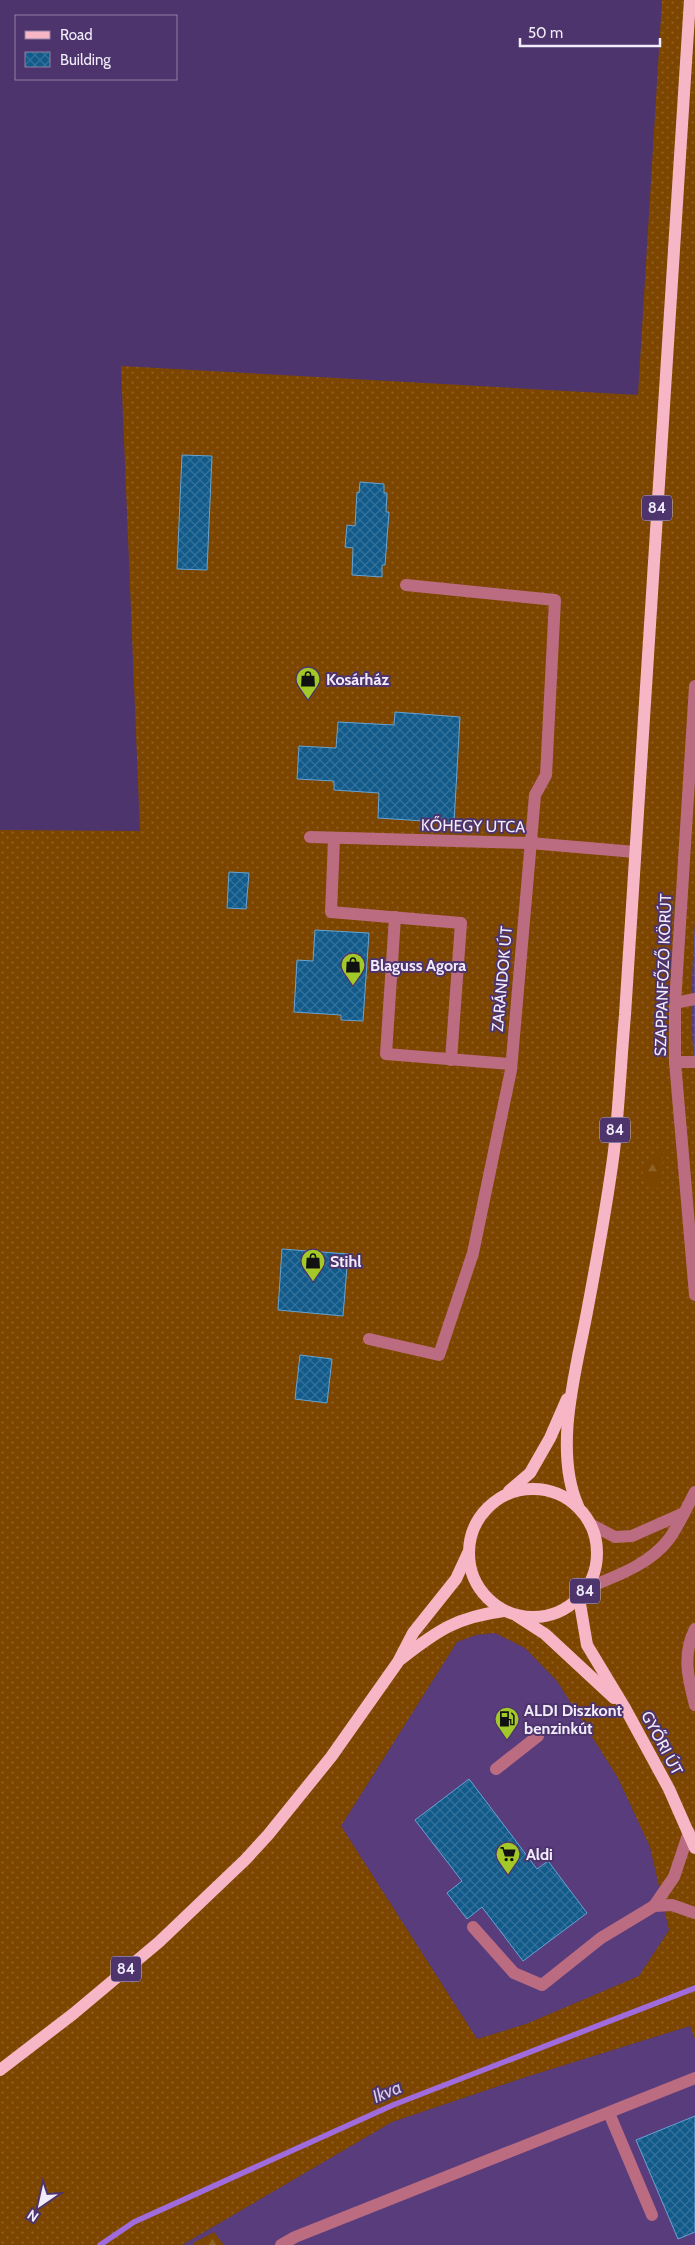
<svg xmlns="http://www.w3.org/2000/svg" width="695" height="2245" viewBox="0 0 695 2245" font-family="Cabin,sans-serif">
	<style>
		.built { fill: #593c7c }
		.industrial { fill: url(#industrial-grid) }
		.grass { fill: url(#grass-dots); fill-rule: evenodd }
		.forest { fill: url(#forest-firs) }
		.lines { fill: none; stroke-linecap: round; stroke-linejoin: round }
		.stream { stroke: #a06cdd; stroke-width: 5.5 }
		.building { fill: url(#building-cross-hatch); stroke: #65a3d4 }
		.minor { stroke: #bb6c81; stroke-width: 12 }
		.major { stroke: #f7b6c5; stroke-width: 12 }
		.labels { text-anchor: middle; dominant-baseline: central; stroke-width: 4; stroke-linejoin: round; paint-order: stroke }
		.shield { fill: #4d346c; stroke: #c0b5cf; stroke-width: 1 }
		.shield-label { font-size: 15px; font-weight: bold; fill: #f2ecfa }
		.poi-label { font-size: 16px; font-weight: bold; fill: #f2ecfa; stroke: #4d346c; text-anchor: start }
		.street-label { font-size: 16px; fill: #f2ecfa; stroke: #4d346c }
		.water-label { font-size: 18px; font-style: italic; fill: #d9ceea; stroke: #4d346c }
	</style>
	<defs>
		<pattern id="industrial-grid" width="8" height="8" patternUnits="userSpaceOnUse" patternTransform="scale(1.25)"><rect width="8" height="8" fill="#593c7c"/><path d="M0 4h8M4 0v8" fill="none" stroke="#715890"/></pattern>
		<pattern id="grass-dots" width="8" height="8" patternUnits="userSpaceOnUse" patternTransform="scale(1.25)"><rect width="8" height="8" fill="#7d4600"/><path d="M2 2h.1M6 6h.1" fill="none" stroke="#906126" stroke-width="1.8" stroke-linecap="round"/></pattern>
		<pattern id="forest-firs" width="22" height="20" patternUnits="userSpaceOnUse" patternTransform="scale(1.25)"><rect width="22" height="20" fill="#7d4600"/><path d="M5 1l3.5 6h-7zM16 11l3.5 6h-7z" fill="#906126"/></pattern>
		<pattern id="building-cross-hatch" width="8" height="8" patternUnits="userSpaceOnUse" patternTransform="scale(1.25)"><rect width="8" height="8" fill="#115a89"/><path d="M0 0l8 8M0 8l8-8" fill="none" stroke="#34729b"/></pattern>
	</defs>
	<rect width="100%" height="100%" fill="#4d346c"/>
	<!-- built -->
	<g class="built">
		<polygon points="495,1633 525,1648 557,1681 618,1778 650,1847 669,1930 639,1976 526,2024 477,2039 341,1826 457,1642 476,1635"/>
		<polygon points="690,2026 695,2039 695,2245 182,2245 392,2122 526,2077"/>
	</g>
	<!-- industrial -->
	<polygon class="industrial" points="695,920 695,1069 691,1034 691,986"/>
	<!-- grass -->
	<path class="grass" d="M662,0h33v920c-3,50 -6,99 0,149v970l-5,-13 -164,51 -134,45 -210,123h-182v-1415l140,1 -19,-465 517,29zM495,1633l30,15 32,33 61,97 32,69 19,83 -30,46 -113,48 -49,15 -136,-213 116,-184 19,-7z"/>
	<!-- forest -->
	<g class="forest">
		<polygon points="664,1142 661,1188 645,1187 642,1167"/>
		<polygon points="214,2232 224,2245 194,2245 193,2243"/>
	</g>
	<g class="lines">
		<!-- stream -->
		<polyline class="stream" points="100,2245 134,2222 393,2105 695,1988"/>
	</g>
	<!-- building -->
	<g class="building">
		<polygon points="182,455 212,456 207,570 177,569"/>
		<polygon points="360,482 384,484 384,493 387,493 386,512 389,512 385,565 382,565 382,577 352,575 353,548 345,547 347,525 355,526 357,492 359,493"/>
		<polygon points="395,712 460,717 454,823 378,818 379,793 334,790 334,781 297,779 299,746 336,748 338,722 394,725"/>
		<polygon points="229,872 249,873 246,909 227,908"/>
		<polygon points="315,930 369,933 363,1021 341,1020 341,1015 294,1012 297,960 313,961"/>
		<polygon points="282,1249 348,1254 343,1316 278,1310"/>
		<polygon points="300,1355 332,1359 327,1403 295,1399"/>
		<polygon points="469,1779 537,1869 548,1861 587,1913 523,1961 482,1907 467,1919 447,1893 462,1881 415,1820"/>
		<polygon points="695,2116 695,2232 678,2239 636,2140"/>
	</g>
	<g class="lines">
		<!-- minor -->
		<g class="minor">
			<polyline points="695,686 675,1003 675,1062 695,1295"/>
			<polyline points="310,837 530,843 635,852"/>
			<polyline points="334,839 331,912 461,923 451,1060"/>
			<polyline points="395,917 386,1054 511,1064"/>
			<polyline points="675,1003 695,999"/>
			<polyline points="675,1062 695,1062"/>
			<polyline points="369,1339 439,1355 473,1253 511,1070 535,795 546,775 555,600 406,585"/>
			<polyline points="590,1524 615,1537 632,1536 684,1513"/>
			<path d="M587,1588c29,-12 62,-23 82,-49 10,-14 18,-32 26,-47"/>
			<path d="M695,1629c-13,26 -7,49 0,76"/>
			<polyline points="496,1769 538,1736"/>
			<polyline points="654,1906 672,1905 695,1913"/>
			<polyline points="473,1927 514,1973 542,1985 601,1938 654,1906 674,1877 689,1832"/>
			<polyline points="609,2113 652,2215"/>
			<polyline points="281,2245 295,2237 695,2078"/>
		</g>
		<!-- major -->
		<g class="major">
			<circle cx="533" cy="1553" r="64"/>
			<polyline points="509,1491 530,1473 550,1438 567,1399"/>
			<path d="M578,1506c-25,-57 -2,-135 9,-194 10,-53 20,-107 27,-161 5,-45 7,-91 11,-136l65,-1015"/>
			<polyline points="579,1598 587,1645 625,1708 669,1789 695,1848"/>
			<polyline points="517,1616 545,1634 614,1698"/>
			<path d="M401,1659c37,-29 56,-42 103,-48"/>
			<polyline points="0,2070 73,2014 159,1942 245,1860 268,1835 331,1757 398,1662 413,1633 456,1579 468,1553"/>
		</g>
	</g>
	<!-- icons -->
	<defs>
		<symbol id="shop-pin" viewBox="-11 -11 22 30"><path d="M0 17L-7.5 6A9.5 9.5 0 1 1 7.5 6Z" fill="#a2c928" stroke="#4d346c"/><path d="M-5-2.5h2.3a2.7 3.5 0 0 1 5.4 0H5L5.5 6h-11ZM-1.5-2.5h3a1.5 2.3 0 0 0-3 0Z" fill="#111"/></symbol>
		<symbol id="fuel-pin" viewBox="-11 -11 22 30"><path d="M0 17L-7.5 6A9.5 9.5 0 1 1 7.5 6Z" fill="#a2c928" stroke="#4d346c"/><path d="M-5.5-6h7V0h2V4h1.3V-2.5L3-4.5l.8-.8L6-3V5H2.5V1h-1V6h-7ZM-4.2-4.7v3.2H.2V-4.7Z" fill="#111"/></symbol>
		<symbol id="supermarket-pin" viewBox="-11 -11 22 30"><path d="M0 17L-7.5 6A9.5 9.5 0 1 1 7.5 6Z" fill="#a2c928" stroke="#4d346c"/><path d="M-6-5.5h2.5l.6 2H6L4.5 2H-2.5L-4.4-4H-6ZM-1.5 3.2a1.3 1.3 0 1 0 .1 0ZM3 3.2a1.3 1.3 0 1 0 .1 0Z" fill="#111"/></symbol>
	</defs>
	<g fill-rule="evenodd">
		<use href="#shop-pin" x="294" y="665" width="28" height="38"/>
		<use href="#shop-pin" x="339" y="951" width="28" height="38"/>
		<use href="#shop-pin" x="299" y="1247" width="28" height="38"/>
		<use href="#fuel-pin" x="493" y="1705" width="28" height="38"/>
		<use href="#supermarket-pin" x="494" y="1840" width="28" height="38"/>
	</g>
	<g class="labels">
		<!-- shield labels -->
		<g class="shield">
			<rect x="642" y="495.5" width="30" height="25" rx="4"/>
			<rect x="600" y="1117.5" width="30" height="25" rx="4"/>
			<rect x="570" y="1578.5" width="30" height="25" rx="4"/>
			<rect x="111" y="1956.5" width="30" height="25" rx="4"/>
		</g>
		<g class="shield-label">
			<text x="657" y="508">84</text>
			<text x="615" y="1130">84</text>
			<text x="585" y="1591">84</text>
			<text x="126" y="1969">84</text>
		</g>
		<!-- poi labels -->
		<g class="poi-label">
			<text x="326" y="679">Kosárház</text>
			<text x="370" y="965">Blaguss Agora</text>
			<text x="330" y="1261">Stihl</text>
			<text x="524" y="1710">ALDI Diszkont<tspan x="524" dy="18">benzinkút</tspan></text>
			<text x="526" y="1854">Aldi</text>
		</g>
		<!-- street labels -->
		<g class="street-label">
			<text transform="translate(473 826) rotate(1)">KŐHEGY UTCA</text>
			<text transform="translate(663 975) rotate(-88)">SZAPPANFŐZŐ KÖRÚT</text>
			<text transform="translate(502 979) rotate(-85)">ZARÁNDOK ÚT</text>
			<text transform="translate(662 1743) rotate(62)">GYŐRI ÚT</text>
		</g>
		<!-- water labels -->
		<g class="water-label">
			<text transform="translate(387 2092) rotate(-23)">Ikva</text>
		</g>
	</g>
	<!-- legend -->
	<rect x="15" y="15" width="162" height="65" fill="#4d346c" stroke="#8f7ea5"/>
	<rect x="25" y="31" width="25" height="8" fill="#f7b6c5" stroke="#8f7ea5"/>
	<text x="60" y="40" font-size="15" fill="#f2ecfa">Road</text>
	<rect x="25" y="52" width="25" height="15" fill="url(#building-cross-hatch)" stroke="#8f7ea5"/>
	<text x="60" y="65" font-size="15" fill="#f2ecfa">Building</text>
	<!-- north arrow -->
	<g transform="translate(40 2205) rotate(214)" stroke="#4d346c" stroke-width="4" paint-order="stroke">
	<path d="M0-4L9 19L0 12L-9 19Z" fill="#f2ecfa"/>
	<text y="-8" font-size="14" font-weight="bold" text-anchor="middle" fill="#f2ecfa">N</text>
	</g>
	<!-- scale -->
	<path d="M520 38v8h140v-8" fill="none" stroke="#f2ecfa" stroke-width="2.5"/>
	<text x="528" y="38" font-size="15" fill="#f2ecfa" stroke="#4d346c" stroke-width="4" paint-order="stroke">50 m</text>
</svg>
